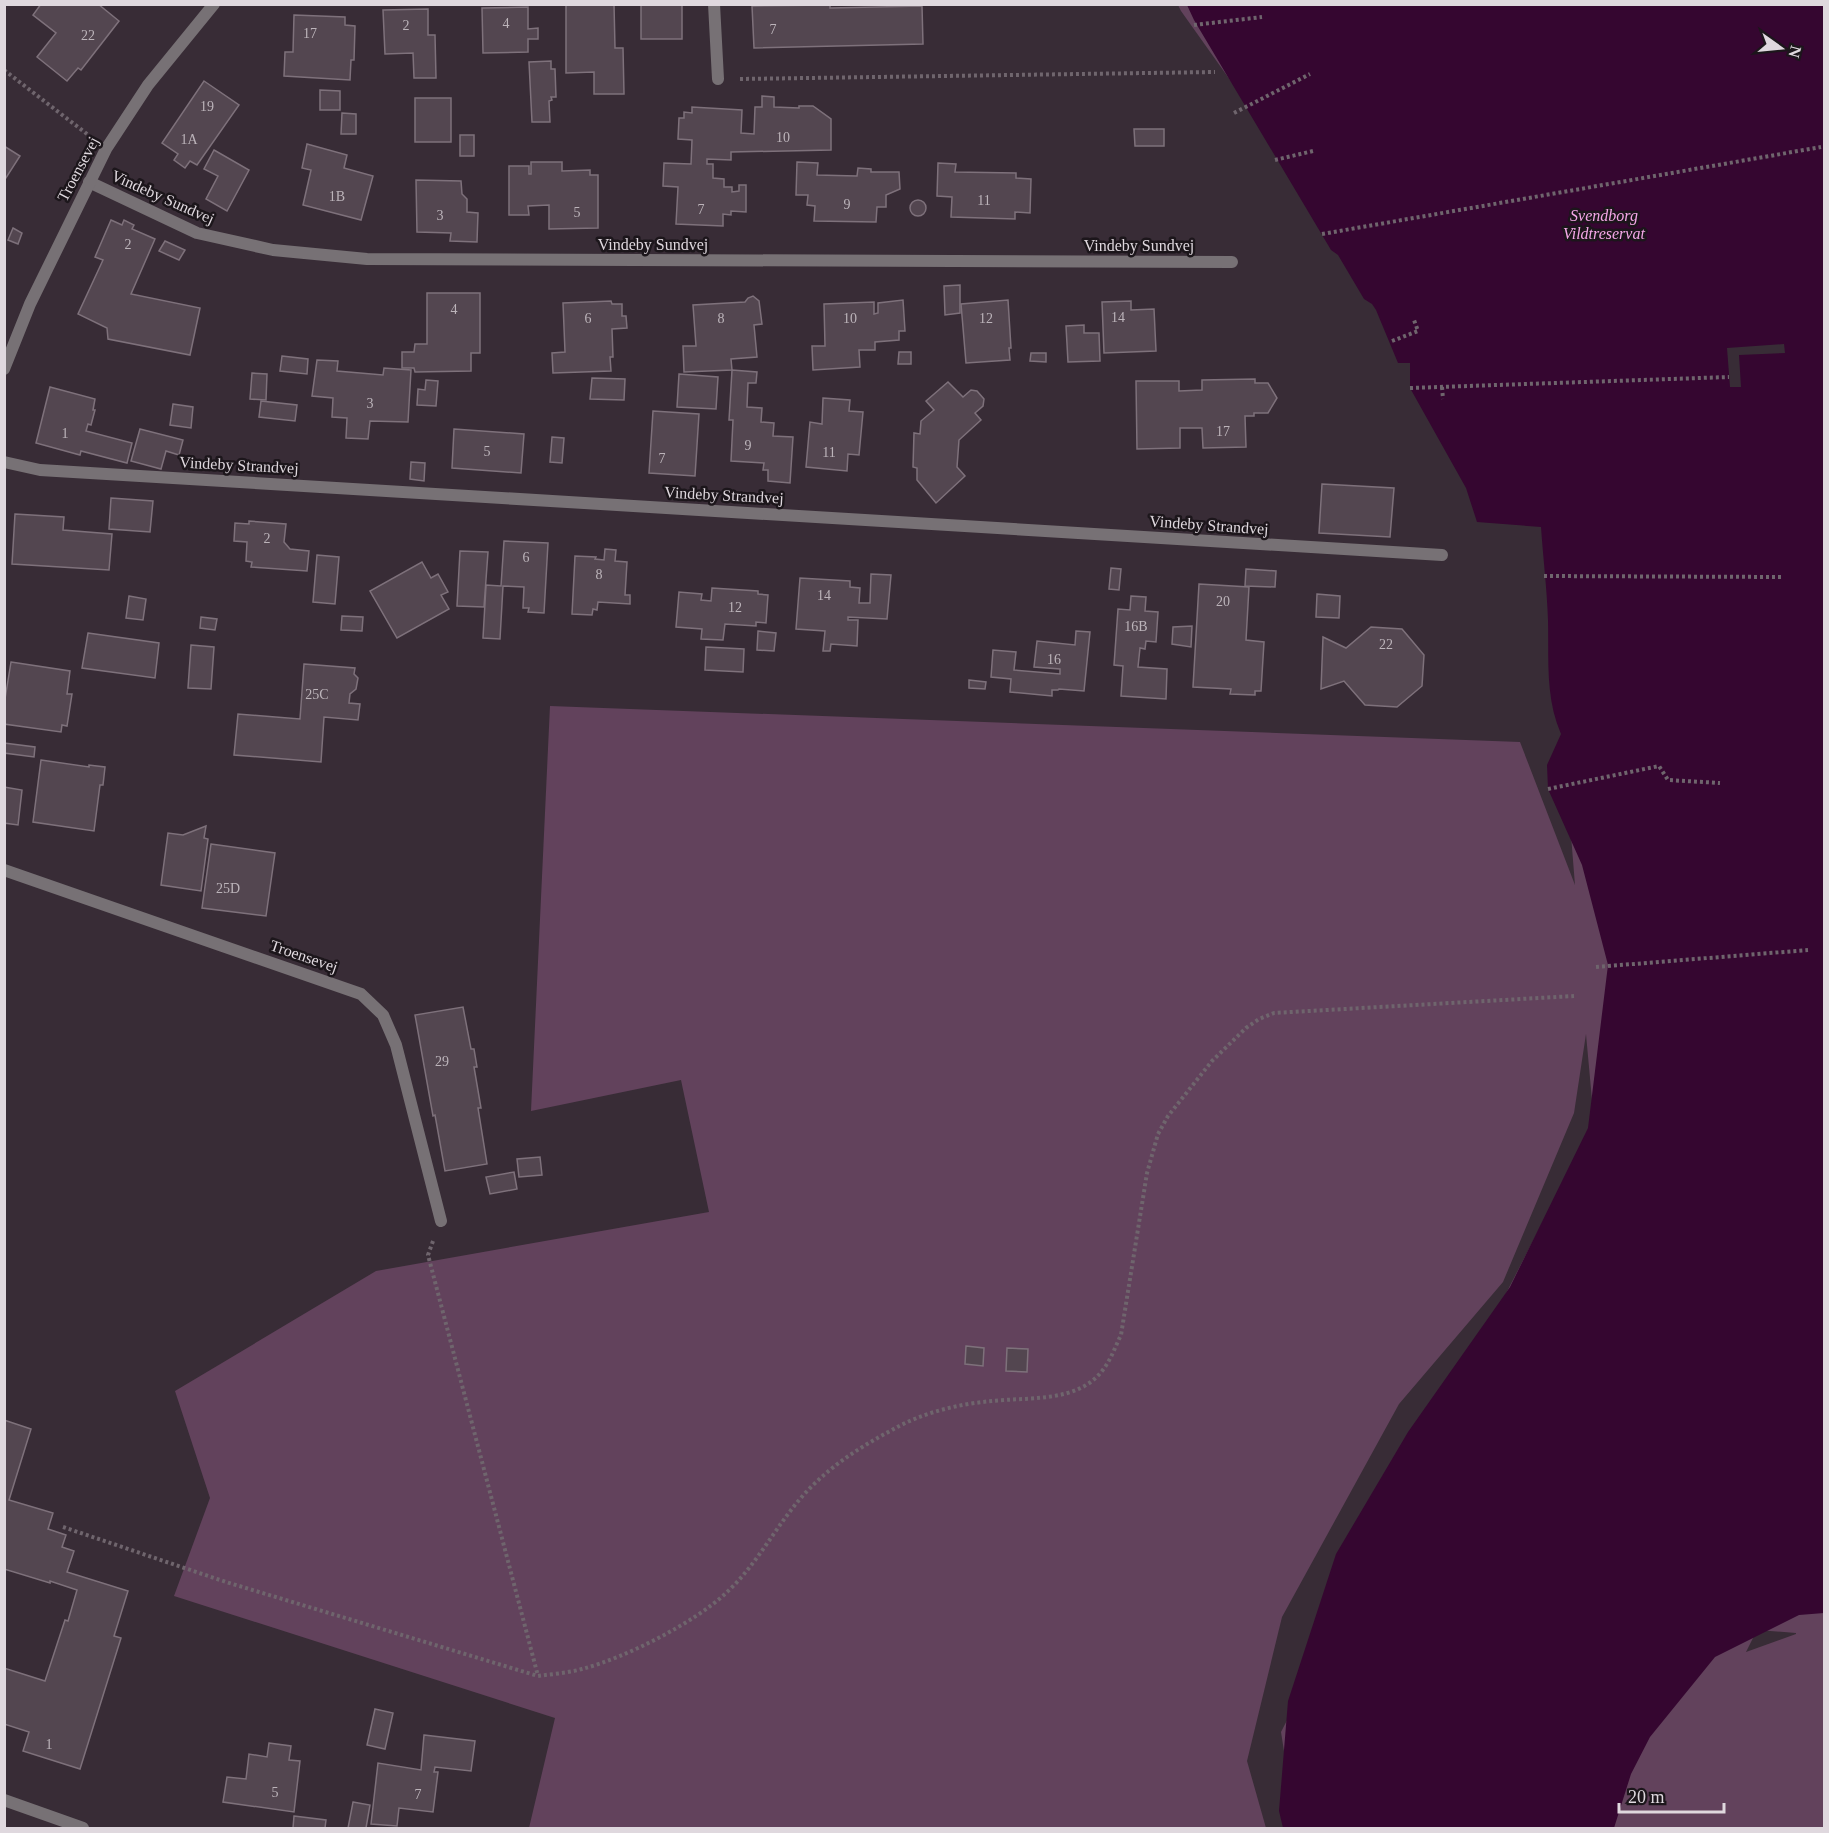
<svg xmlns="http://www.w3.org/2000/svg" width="1829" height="1833" viewBox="0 0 1829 1833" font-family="Georgia,serif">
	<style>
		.green { fill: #62425c; fill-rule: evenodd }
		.water { fill: #350630 }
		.pier { fill: #382c36 }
		.building { fill: #534650; stroke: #7e717b; stroke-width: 1.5 }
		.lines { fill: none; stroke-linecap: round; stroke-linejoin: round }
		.path { stroke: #6f656d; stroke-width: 4; stroke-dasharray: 3 3; stroke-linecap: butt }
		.minor { stroke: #777175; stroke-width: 12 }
		.tertiary { stroke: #777175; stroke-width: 12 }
		.labels { text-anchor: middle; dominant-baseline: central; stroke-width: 5; stroke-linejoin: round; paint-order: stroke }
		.number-label { font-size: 14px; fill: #bcb4ba }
		.street-label { font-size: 16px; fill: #dfd8de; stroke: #1c161b }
		.park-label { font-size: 16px; font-style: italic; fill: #f3a6e6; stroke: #1c161b }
	</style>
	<rect width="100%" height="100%" fill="#382c36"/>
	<!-- green -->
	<path class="green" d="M1178,5h646v1823h-528l-15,-96 313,-610 -8,-88 -12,79 -71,169 -104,122 -117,213 -35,144 19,67h-737l26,-110 -381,-122 36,-98 -35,-107 201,-120 333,-59 -28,-132 -150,31 19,-405 970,36 55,143 -29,-361 -365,-513zM1757,1630l39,3v1l-50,18z"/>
	<!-- water -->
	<path class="water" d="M1187,5h637v1608l-25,2 -84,42 -65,80 -19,37 -17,54h-331l-4,-17 9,-110 48,-147 72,-122 102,-145 78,-159 20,-163 -26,-100 -34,-76 -1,-24 14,-31c-16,-37 -12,-75 -13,-114 -1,-31 -5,-63 -7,-93l-64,-5 -11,-34 -56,-100v-25h-12l-22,-53 -4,-6 -8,-5 -26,-44 -7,-5 -137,-230z"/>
	<!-- pier -->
	<polygon class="pier" points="1784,344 1785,353 1739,355 1741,387 1730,387 1727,348"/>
	<!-- building -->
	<g class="building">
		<polygon points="41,4 98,4 119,21 81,70 78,68 67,81 37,57 56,33 33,15"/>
		<polygon points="566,4 614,4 615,48 623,48 624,94 594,94 594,72 566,73"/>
		<rect x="641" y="4" width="41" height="35"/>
		<polygon points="830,5 830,8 922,6 923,44 754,48 752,6"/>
		<polygon points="528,7 528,29 538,28 538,39 528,39 528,52 483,53 482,8"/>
		<polygon points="428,9 428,35 435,35 436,78 414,78 413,53 385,54 383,10"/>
		<polygon points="294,15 345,17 345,25 355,26 354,60 351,60 350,80 284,76 285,52 293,52"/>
		<polygon points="551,61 551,69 555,69 556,97 551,97 552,100 549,101 550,122 532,122 529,62"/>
		<polygon points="204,81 239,105 197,165 190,161 185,168 174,160 178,154 162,143"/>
		<polygon points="320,90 340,91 340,110 320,110"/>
		<polygon points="762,96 774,97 774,107 799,108 799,106 813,106 831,119 831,150 731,152 731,160 707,159 707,164 713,164 713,178 724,179 724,187 732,187 732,192 739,191 739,185 746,185 746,212 731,211 731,215 723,214 723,226 676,224 678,187 663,186 664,163 691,164 692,140 678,139 679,118 684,118 684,112 692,113 692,107 742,110 741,133 754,134 755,107 762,107"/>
		<rect x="415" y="98" width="36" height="44"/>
		<polygon points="342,113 356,114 356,134 341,134"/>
		<polygon points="1134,129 1164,129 1164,146 1135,146"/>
		<rect x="460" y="135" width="14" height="21"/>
		<polygon points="307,144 347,155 344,168 373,176 361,220 303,205 311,170 302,168"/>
		<polygon points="4,146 20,156 4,181"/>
		<polygon points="214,150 249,170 227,211 206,199 218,176 204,169"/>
		<polygon points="531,162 562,162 562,171 590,170 590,175 598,175 598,228 549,229 549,205 528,206 529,215 509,215 509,166 529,166 529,174 531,174"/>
		<polygon points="797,162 818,163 817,175 857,176 858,168 871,169 871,172 899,172 900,189 886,195 886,207 877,207 876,222 814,221 815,206 807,205 808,195 796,195"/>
		<polygon points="938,163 956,164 955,172 1016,173 1016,178 1031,179 1030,213 1015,212 1015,219 951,217 952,197 937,196"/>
		<polygon points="416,180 461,181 462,194 467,199 467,212 478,213 477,242 450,241 451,233 417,232"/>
		<circle cx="918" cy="208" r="8"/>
		<polygon points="111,220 122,225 124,220 134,225 132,229 155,239 131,294 200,308 190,355 108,339 107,328 78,314 103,260 95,257"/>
		<polygon points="13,228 22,233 18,244 8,240"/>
		<polygon points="165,241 185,250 179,260 159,251"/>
		<polygon points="960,285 960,313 945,315 944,286"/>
		<polygon points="427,293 480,293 480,353 471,353 471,371 415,372 414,368 402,368 402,352 414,352 415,344 427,344"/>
		<polygon points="753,296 759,301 762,324 754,325 757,357 731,359 732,370 684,372 683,346 696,346 693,305 745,302 748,298"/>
		<polygon points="903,300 905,331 899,331 899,340 875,342 875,350 859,350 860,367 813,370 812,346 825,346 824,304 874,302 874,314 878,313 878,303"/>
		<polygon points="1008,300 1011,348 1009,348 1010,360 966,363 961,304"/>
		<polygon points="611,301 612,304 622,304 622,316 626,316 627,328 612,329 613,357 610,357 611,371 553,373 552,353 565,352 563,303"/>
		<polygon points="1131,301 1131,310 1154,309 1156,351 1104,353 1102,302"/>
		<polygon points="1084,325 1084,333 1099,333 1100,361 1068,362 1066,326"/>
		<polygon points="899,352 911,352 911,364 898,364"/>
		<polygon points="1031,353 1046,353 1046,362 1030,361"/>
		<polygon points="282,356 308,359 307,374 280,371"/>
		<polygon points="317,360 338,361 337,371 383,375 384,368 411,370 408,422 370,421 368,439 346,438 347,418 332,417 333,398 312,396"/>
		<polygon points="732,370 757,372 756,383 748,383 747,407 762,408 761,422 774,423 773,436 793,437 790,483 768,481 768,470 763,470 764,463 731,461 733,420 729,420"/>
		<polygon points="252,373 267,374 266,400 250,399"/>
		<polygon points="679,374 718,377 716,409 677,407"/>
		<polygon points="592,378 625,379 624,400 590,399"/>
		<polygon points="1255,379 1255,383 1268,383 1277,398 1268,413 1254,413 1254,416 1245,416 1246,447 1203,448 1202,428 1180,428 1180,448 1137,449 1136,381 1179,381 1179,391 1202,390 1202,380"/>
		<polygon points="426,380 438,381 436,406 417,405 418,389 425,390"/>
		<polygon points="948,382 963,397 971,390 977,391 984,399 983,406 975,413 981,420 959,440 957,467 965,476 936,503 917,480 917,468 913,467 914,433 920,434 921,421 934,410 926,401"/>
		<polygon points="50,387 95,399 93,410 95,410 91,425 88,424 86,431 132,443 127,463 81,451 80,455 36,443"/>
		<polygon points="823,398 850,400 849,411 863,412 859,455 848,454 847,471 806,467 810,422 822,424"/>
		<polygon points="261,401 297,405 295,421 259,417"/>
		<polygon points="173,404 193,407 191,428 170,425"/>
		<polygon points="653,411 699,414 695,476 649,473"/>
		<polygon points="140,429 183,440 179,455 166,451 161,469 131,461"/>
		<polygon points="454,429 524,434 521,473 452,468"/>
		<polygon points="552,437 564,438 562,463 550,462"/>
		<polygon points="411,462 425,463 424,481 410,479"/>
		<polygon points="1322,484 1394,488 1390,537 1319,533"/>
		<polygon points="111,498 153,501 150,532 109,529"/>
		<polygon points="15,514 64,517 63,530 112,534 109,570 12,564"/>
		<polygon points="249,521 286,524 284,542 290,549 309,551 307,571 251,567 252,562 246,561 247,542 234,541 235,523 249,524"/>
		<polygon points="504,541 548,543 544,613 528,612 529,608 523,608 524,587 503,586 500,639 483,638 486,585 501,586"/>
		<polygon points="605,549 616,550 615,561 627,562 625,595 630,595 630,604 598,602 597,610 593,609 592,615 572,614 575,556 596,557 595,559 604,560"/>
		<polygon points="460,551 488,552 484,607 457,606"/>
		<polygon points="317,555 339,557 335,604 313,602"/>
		<polygon points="422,562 431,578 438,574 448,592 441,595 449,609 397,638 370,591"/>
		<polygon points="1111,568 1121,569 1119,590 1109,589"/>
		<polygon points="1246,569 1276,571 1275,587 1245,586"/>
		<polygon points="871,574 891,575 887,619 848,617 848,620 858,620 857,646 831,644 830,651 823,651 825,631 796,629 800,578 850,581 850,587 860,588 859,603 870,603"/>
		<polygon points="1199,584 1249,587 1246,640 1264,642 1261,691 1255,691 1255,695 1230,694 1231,689 1193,687"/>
		<polygon points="712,588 758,591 758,594 768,595 766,623 756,622 756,626 725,624 723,640 701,639 702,629 676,627 679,592 702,594 701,600 711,601"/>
		<polygon points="1317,594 1340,596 1339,618 1316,617"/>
		<polygon points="129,596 146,599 143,620 126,618"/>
		<polygon points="1131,596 1146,597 1145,611 1158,612 1156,642 1146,641 1145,649 1140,648 1138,667 1167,669 1166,699 1121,696 1123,666 1114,665 1118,609 1130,610"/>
		<polygon points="342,616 363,617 362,631 341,630"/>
		<polygon points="201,617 217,619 215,630 200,628"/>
		<polygon points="1192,626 1191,647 1172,644 1173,627"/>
		<polygon points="1371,627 1402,629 1424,655 1422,686 1397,707 1365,705 1344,681 1321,689 1323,637 1346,648"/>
		<polygon points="758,631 776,633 774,651 757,650"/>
		<polygon points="1076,631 1090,632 1084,691 1059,689 1058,690 1052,690 1052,696 1010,692 1011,679 991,677 993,650 1016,652 1014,670 1060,674 1060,669 1034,667 1037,641 1075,645"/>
		<polygon points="88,633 159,643 155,678 82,668"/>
		<polygon points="191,645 214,647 211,689 188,688"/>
		<polygon points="706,647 744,649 743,672 705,670"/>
		<polygon points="11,662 70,671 67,694 72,694 67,726 62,725 61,732 4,724 4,705"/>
		<polygon points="304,664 355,668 354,674 358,678 356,689 350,694 349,703 360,704 358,720 324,717 321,762 234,755 238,714 300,719"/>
		<polygon points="969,680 986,682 985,689 969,688"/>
		<polygon points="4,743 35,747 34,757 4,753"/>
		<polygon points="41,760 89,767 89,765 105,767 103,785 100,785 94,831 33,822"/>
		<polygon points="4,787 22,790 18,825 4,823"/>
		<polygon points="206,826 204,838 208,839 201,891 161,885 168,833 183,835"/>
		<polygon points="211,844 275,853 266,916 202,908"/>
		<polygon points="463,1007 471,1049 474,1049 477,1067 474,1067 481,1108 478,1108 487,1164 445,1171 435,1115 433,1116 415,1015"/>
		<polygon points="540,1157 542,1175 519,1177 517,1159"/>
		<polygon points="514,1172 517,1189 490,1194 486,1177"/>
		<polygon points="966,1346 984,1348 983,1366 965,1364"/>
		<polygon points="1007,1348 1028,1349 1027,1372 1006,1371"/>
		<polygon points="4,1420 31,1429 9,1500 53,1513 48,1529 66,1535 62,1547 74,1551 67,1572 128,1591 114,1636 121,1638 80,1769 23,1751 29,1732 4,1724 4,1668 45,1681 65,1620 68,1621 77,1590 50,1581 50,1583 4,1569"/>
		<polygon points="375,1709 393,1713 385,1749 367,1745"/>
		<polygon points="424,1735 475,1741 471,1771 435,1767 434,1772 438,1772 433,1812 399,1808 397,1826 371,1824 378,1763 421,1770"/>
		<polygon points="269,1743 291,1746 289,1760 300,1761 294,1812 223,1802 227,1777 246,1779 249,1754 267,1757"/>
		<polygon points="353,1802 370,1805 366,1828 348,1828"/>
		<polygon points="294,1816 326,1820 325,1828 293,1828"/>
	</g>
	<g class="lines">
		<!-- path -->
		<g class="path">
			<polyline points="1194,25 1262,17"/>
			<polyline points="4,70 87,134"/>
			<polyline points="740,79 1215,72"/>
			<polyline points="1234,113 1310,74"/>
			<polyline points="1275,160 1313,151"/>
			<polyline points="1322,234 1821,147"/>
			<polyline points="1392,341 1418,331 1414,320"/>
			<polyline points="1442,387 1443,399"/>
			<polyline points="1410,388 1729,377"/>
			<polyline points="1544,576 1784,577"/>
			<polyline points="1548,789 1659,766 1668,780 1720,783"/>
			<polyline points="1596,967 1808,950"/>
			<polyline points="433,1241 428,1255 538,1676"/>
			<path d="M63,1527l163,55 312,94c14,-2 30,-3 44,-7 43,-11 112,-46 144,-76 34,-31 53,-74 85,-106 24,-24 51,-41 81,-57 29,-17 66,-26 100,-29 36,-4 85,2 110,-30 9,-11 13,-24 19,-36l26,-162 11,-39 10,-18 44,-55 34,-33 13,-9 15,-6 300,-17"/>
		</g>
		<!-- minor -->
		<g class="minor">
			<polyline points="714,4 718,79"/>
			<polyline points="89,182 197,233 273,250 367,259 1232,262"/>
			<polyline points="4,462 40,470 1442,555"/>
			<polyline points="4,870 361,994 383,1015 396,1045 441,1221"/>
			<polyline points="4,1800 83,1828"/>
		</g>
		<!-- tertiary -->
		<polyline class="tertiary" points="4,369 30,304 106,149 148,85 214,4"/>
	</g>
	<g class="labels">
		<!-- number labels -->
		<g class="number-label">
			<text x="506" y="23">4</text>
			<text x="406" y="25">2</text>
			<text x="773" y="29">7</text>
			<text x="310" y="33">17</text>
			<text x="88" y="35">22</text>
			<text x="207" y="106">19</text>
			<text x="783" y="137">10</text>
			<text x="189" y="139">1A</text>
			<text x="337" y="196">1B</text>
			<text x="984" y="200">11</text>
			<text x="847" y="204">9</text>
			<text x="701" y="209">7</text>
			<text x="577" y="212">5</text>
			<text x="440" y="215">3</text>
			<text x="128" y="244">2</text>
			<text x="454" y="309">4</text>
			<text x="1118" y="317">14</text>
			<text x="588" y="318">6</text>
			<text x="721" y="318">8</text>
			<text x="850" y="318">10</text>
			<text x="986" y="318">12</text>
			<text x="370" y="403">3</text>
			<text x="1223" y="431">17</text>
			<text x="65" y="433">1</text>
			<text x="748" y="445">9</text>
			<text x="487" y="451">5</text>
			<text x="829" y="452">11</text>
			<text x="662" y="458">7</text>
			<text x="267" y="538">2</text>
			<text x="526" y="557">6</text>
			<text x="599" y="574">8</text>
			<text x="824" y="595">14</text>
			<text x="1223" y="601">20</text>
			<text x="735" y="607">12</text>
			<text x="1136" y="626">16B</text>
			<text x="1386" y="644">22</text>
			<text x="1054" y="659">16</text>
			<text x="317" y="694">25C</text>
			<text x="228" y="888">25D</text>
			<text x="442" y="1061">29</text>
			<text x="49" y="1744">1</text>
			<text x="275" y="1792">5</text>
			<text x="418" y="1794">7</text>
		</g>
		<!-- street labels -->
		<g class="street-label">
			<text transform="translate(78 169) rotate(-62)">Troensevej</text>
			<text transform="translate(163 197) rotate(24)">Vindeby Sundvej</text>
			<text x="653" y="244">Vindeby Sundvej</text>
			<text x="1139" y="245">Vindeby Sundvej</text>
			<text transform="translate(239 465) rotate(3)">Vindeby Strandvej</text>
			<text transform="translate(724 495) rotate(3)">Vindeby Strandvej</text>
			<text transform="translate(1209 525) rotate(4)">Vindeby Strandvej</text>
			<text transform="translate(304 956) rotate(19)">Troensevej</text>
		</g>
		<!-- park labels -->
		<g class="park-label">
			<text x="1604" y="215">Svendborg<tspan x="1604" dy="18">Vildtreservat</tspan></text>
		</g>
	</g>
	<!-- border -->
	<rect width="1829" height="1833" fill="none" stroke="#dfd8de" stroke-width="12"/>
	<!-- north arrow -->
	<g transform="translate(1781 48) rotate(105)" stroke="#1c161b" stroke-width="4.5" paint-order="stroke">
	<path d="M0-4.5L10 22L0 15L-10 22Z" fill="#dfd8de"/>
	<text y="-9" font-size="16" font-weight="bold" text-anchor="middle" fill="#dfd8de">N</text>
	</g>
	<!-- scale -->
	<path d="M1619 1803v9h105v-9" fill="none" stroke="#dfd8de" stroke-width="3"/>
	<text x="1628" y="1803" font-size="18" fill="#dfd8de" stroke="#1c161b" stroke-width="4.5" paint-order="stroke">20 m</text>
</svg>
